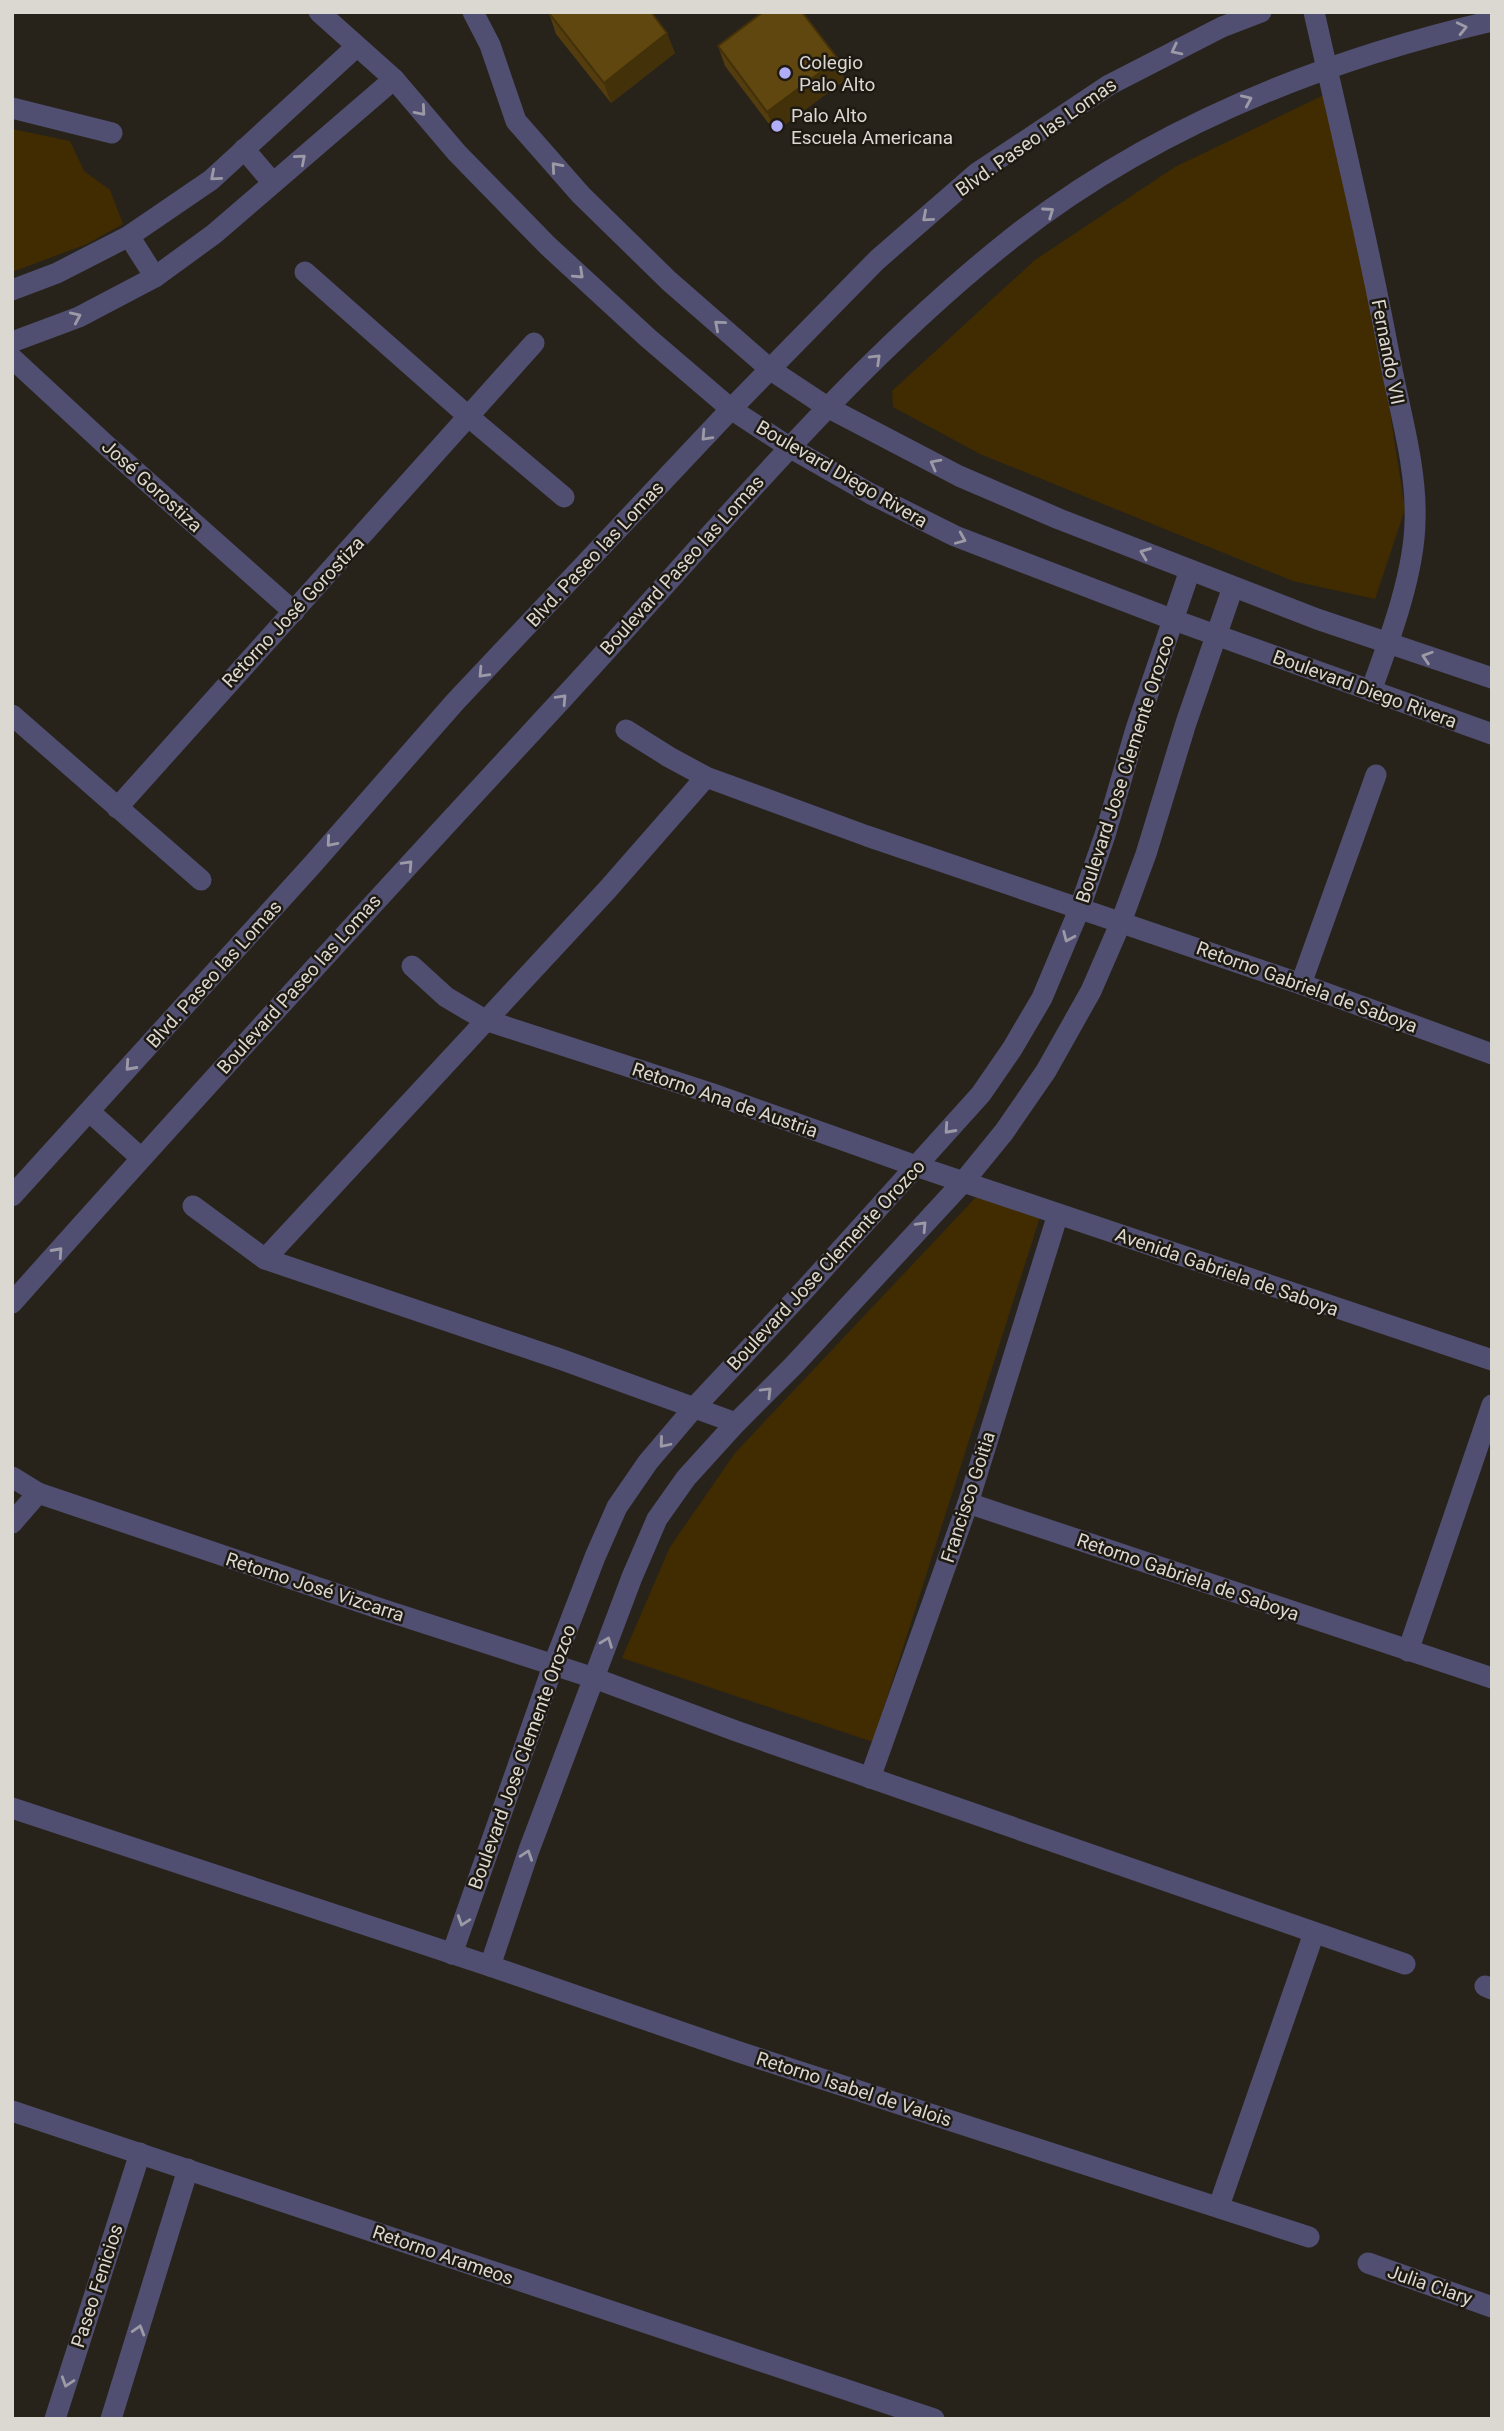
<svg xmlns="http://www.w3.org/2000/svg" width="1504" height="2431" viewBox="0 0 1504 2431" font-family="Roboto,sans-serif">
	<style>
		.green { fill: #402c00 }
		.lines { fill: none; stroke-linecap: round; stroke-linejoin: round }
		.minor { stroke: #504f72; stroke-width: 21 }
		.wall { fill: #533c0d }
		.shaded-wall { fill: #43310a }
		.building { fill: #60460f; stroke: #43310a; stroke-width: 2 }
		.oneway { stroke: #9c9aa6 }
		.poi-dot { fill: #b0aefa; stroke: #1f1a11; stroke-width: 2.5 }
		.labels { text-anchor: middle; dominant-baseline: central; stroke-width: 5; stroke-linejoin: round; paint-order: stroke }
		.poi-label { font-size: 19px; fill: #dbd7d1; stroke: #1f1a11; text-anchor: start }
		.street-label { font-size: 19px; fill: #dbd7d1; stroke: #1f1a11 }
	</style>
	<rect width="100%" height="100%" fill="#28231a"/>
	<!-- green -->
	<g class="green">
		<polygon points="1324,95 1366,258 1405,509 1375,599 1293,581 980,454 893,407 892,391 1035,260 1175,167"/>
		<polygon points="12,129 70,141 84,171 110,190 123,224 87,244 12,272"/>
		<polygon points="977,1196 1040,1217 873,1742 622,1658 670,1547 735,1453"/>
	</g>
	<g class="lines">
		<!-- minor -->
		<g class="minor">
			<polyline points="319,12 394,79 457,153 548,246 648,338 731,409 789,447 871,494 955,536 1174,620 1492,734"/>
			<polyline points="473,12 490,45 516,121 581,195 669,281 771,370 827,407 959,476 1059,519 1317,619 1492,678"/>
			<path d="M1314,12c27,119 56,238 78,358 10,50 25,101 23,152 -1,53 -26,119 -44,169"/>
			<polyline points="12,108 112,133"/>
			<polyline points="244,149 273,183"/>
			<polyline points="129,236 155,277"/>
			<polyline points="305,272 469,417 564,497"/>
			<polyline points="12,290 57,273 129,236 211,180 356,47"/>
			<polyline points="12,342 79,317 155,277 214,234 394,79"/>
			<polyline points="12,358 106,445 294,612"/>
			<polyline points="12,715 201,880"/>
			<polyline points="626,730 669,757 706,777 867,836 1301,984 1492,1054"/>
			<polyline points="117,808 534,343"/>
			<polyline points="412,966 446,997 485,1020 710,1093 916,1166 1492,1360"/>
			<polyline points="1301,984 1376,775"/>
			<polyline points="90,1112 141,1158"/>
			<polyline points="12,1196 313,864 455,702 731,409 877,260 977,173 1109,85 1222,27 1261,12"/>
			<polyline points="193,1206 265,1259 560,1359 736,1423"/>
			<polyline points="265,1259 608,889 706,777"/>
			<path d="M12,1303c182,-205 367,-406 553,-607 145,-157 279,-325 447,-458 140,-110 308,-177 480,-217"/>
			<polyline points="12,1477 38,1493 381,1609 594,1678 736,1731 1405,1964"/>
			<polyline points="968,1503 1492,1678"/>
			<polyline points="12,1523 38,1493"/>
			<polyline points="1408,1651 1492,1405"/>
			<polyline points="870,1778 968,1503 1058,1214"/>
			<polyline points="12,1808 490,1966 739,2052 1309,2237"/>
			<polyline points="452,1954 553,1666 595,1557 617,1507 648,1462 693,1409 808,1286 981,1094 1012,1049 1042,998 1079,910 1105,835 1136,729 1190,570"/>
			<polyline points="490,1966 529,1850 632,1577 657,1519 686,1478 736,1423 794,1365 964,1181 1004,1132 1046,1071 1091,991 1121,922 1146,854 1186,723 1233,587"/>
			<polyline points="1485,1986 1492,1989"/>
			<polyline points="12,2111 934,2419"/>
			<polyline points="1219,2206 1314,1933"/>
			<polyline points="1368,2263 1492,2307"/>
			<polyline points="55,2419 140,2153"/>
			<polyline points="111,2419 188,2169"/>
		</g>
	</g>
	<!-- wall -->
	<g class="wall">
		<polygon points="549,13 675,53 611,103 556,34"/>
		<polygon points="718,46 845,80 775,132 725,66"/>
	</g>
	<!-- shaded-wall -->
	<g class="shaded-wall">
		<polygon points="667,33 675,53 611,103 604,83"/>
		<polygon points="838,59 845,80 775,132 767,112"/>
	</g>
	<!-- building -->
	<g class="building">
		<polygon points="550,12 651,12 667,33 604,83 549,13"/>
		<polygon points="763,12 802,12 838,59 767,112 718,46"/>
	</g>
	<!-- one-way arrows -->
	<defs><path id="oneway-chevron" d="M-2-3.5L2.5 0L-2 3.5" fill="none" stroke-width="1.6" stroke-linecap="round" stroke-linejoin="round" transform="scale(1.75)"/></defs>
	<g class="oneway">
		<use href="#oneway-chevron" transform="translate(1462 28) rotate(-13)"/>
		<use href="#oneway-chevron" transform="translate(1176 50) rotate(153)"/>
		<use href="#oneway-chevron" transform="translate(1247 100) rotate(-24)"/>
		<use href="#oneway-chevron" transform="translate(421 111) rotate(49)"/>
		<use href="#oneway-chevron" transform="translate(301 159) rotate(-41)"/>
		<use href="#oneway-chevron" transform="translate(556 167) rotate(-131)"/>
		<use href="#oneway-chevron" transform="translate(215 176) rotate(139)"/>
		<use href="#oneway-chevron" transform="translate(1049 212) rotate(-35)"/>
		<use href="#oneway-chevron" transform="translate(927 217) rotate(139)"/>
		<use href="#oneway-chevron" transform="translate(579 274) rotate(43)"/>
		<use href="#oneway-chevron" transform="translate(76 317) rotate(-24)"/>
		<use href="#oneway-chevron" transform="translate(719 325) rotate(-139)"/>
		<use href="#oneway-chevron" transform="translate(876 359) rotate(-44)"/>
		<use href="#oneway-chevron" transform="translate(706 436) rotate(133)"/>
		<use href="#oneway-chevron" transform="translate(935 464) rotate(-152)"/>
		<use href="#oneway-chevron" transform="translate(961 539) rotate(23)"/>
		<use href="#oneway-chevron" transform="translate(1145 553) rotate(-159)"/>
		<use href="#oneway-chevron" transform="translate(1427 657) rotate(-162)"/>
		<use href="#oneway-chevron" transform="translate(483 673) rotate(133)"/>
		<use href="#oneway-chevron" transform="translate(562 699) rotate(-47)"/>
		<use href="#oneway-chevron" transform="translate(331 842) rotate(131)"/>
		<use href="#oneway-chevron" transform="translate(408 865) rotate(-47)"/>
		<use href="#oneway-chevron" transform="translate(1068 937) rotate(113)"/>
		<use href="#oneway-chevron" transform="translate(130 1066) rotate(132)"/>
		<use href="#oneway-chevron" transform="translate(949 1129) rotate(132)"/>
		<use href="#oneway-chevron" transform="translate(922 1226) rotate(-47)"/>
		<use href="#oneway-chevron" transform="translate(58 1252) rotate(-48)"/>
		<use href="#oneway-chevron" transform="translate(767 1392) rotate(-45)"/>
		<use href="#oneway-chevron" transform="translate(664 1443) rotate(130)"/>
		<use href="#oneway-chevron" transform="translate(607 1642) rotate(-69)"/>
		<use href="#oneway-chevron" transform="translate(527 1855) rotate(-71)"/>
		<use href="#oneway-chevron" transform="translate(463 1921) rotate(109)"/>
		<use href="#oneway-chevron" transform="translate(139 2330) rotate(-73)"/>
		<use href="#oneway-chevron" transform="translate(67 2382) rotate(108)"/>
	</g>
	<!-- markers -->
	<g class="poi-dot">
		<circle cx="785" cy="73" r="7"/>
		<circle cx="777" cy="126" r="7"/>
	</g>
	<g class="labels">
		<!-- poi labels -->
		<g class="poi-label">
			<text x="799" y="62">Colegio<tspan x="799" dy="22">Palo Alto</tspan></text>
			<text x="791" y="115">Palo Alto<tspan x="791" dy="22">Escuela Americana</tspan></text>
		</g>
		<!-- street labels -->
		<g class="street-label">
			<text transform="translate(1036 137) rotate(-35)">Blvd. Paseo las Lomas</text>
			<text transform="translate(1388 352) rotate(79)">Fernando VII</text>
			<text transform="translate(842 474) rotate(30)">Boulevard Diego Rivera</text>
			<text transform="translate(152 486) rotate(42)">José Gorostiza</text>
			<text transform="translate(595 554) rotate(-47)">Blvd. Paseo las Lomas</text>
			<text transform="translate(682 565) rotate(-48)">Boulevard Paseo las Lomas</text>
			<text transform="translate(293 612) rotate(-47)">Retorno José Gorostiza</text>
			<text transform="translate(1365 689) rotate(20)">Boulevard Diego Rivera</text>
			<text transform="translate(1125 769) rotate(-72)">Boulevard Jose Clemente Orozco</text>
			<text transform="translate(214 974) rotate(-48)">Blvd. Paseo las Lomas</text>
			<text transform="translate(299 984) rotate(-48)">Boulevard Paseo las Lomas</text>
			<text transform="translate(1307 987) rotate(20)">Retorno Gabriela de Saboya</text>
			<text transform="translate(725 1100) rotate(19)">Retorno Ana de Austria</text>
			<text transform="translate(826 1265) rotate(-47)">Boulevard Jose Clemente Orozco</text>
			<text transform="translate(1227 1272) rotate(19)">Avenida Gabriela de Saboya</text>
			<text transform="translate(968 1497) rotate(-72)">Francisco Goitia</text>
			<text transform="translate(1188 1577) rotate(19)">Retorno Gabriela de Saboya</text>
			<text transform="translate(315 1587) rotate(18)">Retorno José Vizcarra</text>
			<text transform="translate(522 1757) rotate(-70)">Boulevard Jose Clemente Orozco</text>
			<text transform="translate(854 2089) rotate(18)">Retorno Isabel de Valois</text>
			<text transform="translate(443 2255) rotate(19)">Retorno Arameos</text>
			<text transform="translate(1430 2285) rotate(19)">Julia Clary</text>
			<text transform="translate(97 2286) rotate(-72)">Paseo Fenicios</text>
		</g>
	</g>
	<!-- border -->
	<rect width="1504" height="2431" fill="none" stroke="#dbd7d1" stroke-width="28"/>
</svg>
